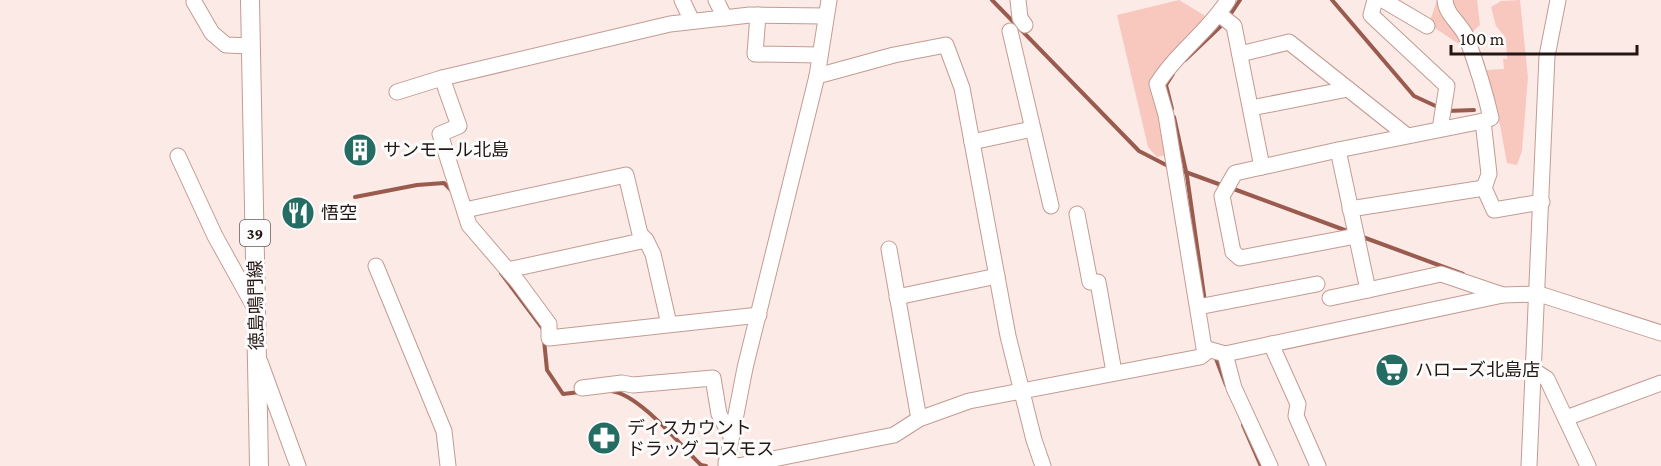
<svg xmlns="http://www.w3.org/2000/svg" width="1661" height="466" viewBox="0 0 1661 466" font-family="'Crimson Pro','Noto Sans JP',serif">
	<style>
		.green { fill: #f8c8bf }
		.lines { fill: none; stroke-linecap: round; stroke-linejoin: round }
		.stream { stroke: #9a5b4f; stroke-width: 4 }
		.minor-casing { stroke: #c39b93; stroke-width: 17 }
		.major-casing { stroke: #c39b93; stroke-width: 20 }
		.minor { stroke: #fff; stroke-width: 15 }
		.major { stroke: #fff; stroke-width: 18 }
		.labels { text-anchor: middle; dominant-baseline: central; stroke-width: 6; stroke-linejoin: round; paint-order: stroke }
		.shield { fill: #fcfcfc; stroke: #655b59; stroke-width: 1.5 }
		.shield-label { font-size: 16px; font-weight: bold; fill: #241613 }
		.poi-label { font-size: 18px; fill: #241613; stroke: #fcfcfc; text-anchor: start }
		.street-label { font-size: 18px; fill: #241613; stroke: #fcfcfc }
	</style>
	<rect width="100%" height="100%" fill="#fceae6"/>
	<!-- green -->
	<g class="green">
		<polygon points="1179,0 1207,17 1153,81 1164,122 1166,155 1157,157 1148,147 1117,15"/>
		<polygon points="1437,0 1477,0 1480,25 1471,33 1472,53 1429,24"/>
		<polygon points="1520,0 1528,77 1522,151 1517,165 1507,163 1500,125 1480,63 1484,60 1486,70 1504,69 1503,59 1507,59 1506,38 1496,26 1491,7 1501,1"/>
	</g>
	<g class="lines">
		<!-- stream -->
		<g class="stream">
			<polyline points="992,0 1139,151 1170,167"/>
			<polyline points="1332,0 1414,96 1440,108"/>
			<polyline points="1228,18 1240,0"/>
			<polyline points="1185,60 1223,24"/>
			<polyline points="1172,109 1166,85 1173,74"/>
			<polyline points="1447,111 1474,110"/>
			<polyline points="1174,117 1187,176 1205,302"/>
			<polyline points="1180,170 1224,186"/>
			<polyline points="1231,188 1350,232"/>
			<polyline points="355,197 417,185 444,183 452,191"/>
			<polyline points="1360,236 1463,274"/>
			<polyline points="501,273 543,329"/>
			<polyline points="544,340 547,370 563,394 580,392"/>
			<polyline points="1215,356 1226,385"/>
			<path d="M611,391c28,3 69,54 90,74l5,1"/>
			<polyline points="1243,425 1261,466"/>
		</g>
		<defs>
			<g id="minor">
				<polyline points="682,0 692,21"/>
				<polyline points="716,0 725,18"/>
				<polyline points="1018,0 1020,18 1025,25"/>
				<path d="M1228,0c-20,32 -51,52 -71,84l9,31 38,233 21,6 9,34 36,78"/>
				<polyline points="1375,0 1371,15 1447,86 1440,129"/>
				<polyline points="1383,0 1427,26"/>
				<path d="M1445,0c1,15 15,23 21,36 10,27 19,55 25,82l-8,3"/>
				<polyline points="194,2 212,33 226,45 251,46"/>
				<polyline points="1219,14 1234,26 1262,167 1338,150 1368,290 1441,274 1503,295 1539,294 1661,333"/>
				<polyline points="758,15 755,54 820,55"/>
				<polyline points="1010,31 1051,206"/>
				<polyline points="1240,54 1289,42 1406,135"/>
				<polyline points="817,76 894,55 946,45 962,88 1008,336 1034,440 1043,466"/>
				<polyline points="442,78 459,126 440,134 469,225 518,282 549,324 549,338 759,315"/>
				<polyline points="397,92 442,78 670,24 750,15 826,16"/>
				<polyline points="1251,108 1348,89"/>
				<polyline points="972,142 1032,129"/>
				<polyline points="1338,150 1483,121 1489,174 1484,188 1494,210 1542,202"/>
				<polyline points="178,156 215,236 256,310"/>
				<polyline points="1262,167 1235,173 1222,196 1233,252 1240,258 1356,236"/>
				<polyline points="1350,209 1484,188"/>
				<polyline points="465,210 626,175 640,234 646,240 508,270"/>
				<polyline points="1077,214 1090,282 1098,282 1114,372"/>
				<polyline points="646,240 653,254 669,324"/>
				<polyline points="889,249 919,419"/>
				<polyline points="376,266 444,431 448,466"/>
				<polyline points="897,297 997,276"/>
				<polyline points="1330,298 1368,290"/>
				<polyline points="1198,307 1317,284"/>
				<polyline points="1271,344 1298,404 1296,416 1318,466"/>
				<polyline points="1225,354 1503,295"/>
				<polyline points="260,362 298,466"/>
				<polyline points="1533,370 1547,379 1588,466"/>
				<polyline points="582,388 622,383 633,385 713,378 719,414 731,436"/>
				<polyline points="1566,418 1661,383"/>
				<polyline points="726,462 738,466 894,435 919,419 969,401 1200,357 1209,350"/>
				<polyline points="726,466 745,368 817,76 829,0"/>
				<polyline points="1529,466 1547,56 1558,0"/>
			</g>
			<polyline id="major" points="250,0 259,466"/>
		</defs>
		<!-- minor casing -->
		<use href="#minor" class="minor-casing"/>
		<!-- major casing -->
		<use href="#major" class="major-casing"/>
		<!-- minor -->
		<use href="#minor" class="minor"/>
		<!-- major -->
		<use href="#major" class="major"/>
	</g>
	<!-- icons -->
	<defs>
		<symbol id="building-disc" viewBox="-11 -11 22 22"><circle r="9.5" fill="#256c62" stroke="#fcfcfc"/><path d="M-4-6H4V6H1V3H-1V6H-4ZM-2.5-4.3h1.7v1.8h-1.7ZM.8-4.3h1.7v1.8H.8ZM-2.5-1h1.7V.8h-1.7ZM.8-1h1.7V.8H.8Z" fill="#fff"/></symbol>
		<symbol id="restaurant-disc" viewBox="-11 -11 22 22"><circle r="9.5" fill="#256c62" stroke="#fcfcfc"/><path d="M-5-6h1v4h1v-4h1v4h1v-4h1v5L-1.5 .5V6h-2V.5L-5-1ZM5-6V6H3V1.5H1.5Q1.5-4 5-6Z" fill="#fff"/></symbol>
		<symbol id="supermarket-disc" viewBox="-11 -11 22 22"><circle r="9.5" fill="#256c62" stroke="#fcfcfc"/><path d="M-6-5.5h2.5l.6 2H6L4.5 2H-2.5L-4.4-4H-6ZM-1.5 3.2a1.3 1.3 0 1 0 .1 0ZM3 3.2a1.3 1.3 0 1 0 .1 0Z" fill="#fff"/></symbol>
		<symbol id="pharmacy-disc" viewBox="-11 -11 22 22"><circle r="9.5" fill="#256c62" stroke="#fcfcfc"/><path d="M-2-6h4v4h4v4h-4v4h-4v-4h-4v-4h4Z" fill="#fff"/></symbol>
	</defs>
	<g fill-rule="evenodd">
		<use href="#building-disc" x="341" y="131" width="38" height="38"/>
		<use href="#restaurant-disc" x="279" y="194" width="38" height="38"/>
		<use href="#supermarket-disc" x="1373" y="351" width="38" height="38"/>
		<use href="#pharmacy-disc" x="585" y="419" width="38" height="38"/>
	</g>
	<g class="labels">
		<!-- shield labels -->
		<rect class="shield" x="240" y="220" width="30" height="26" rx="4.5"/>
		<g class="shield-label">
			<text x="255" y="233">39</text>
		</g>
		<!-- poi labels -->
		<g class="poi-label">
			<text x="383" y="150">サンモール北島</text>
			<text x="321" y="213">悟空</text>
			<text x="1415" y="370">ハローズ北島店</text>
			<text x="627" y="428">ディスカウント<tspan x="627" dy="21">ドラッグ コスモス</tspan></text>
		</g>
		<!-- street labels -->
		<g class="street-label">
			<text transform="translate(256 305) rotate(-91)">徳島鳴門線</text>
		</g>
	</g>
	<!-- scale -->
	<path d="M1451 45v9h186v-9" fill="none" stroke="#241613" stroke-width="3"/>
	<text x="1460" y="45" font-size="18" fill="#241613" stroke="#fcfcfc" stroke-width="4.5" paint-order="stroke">100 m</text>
</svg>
